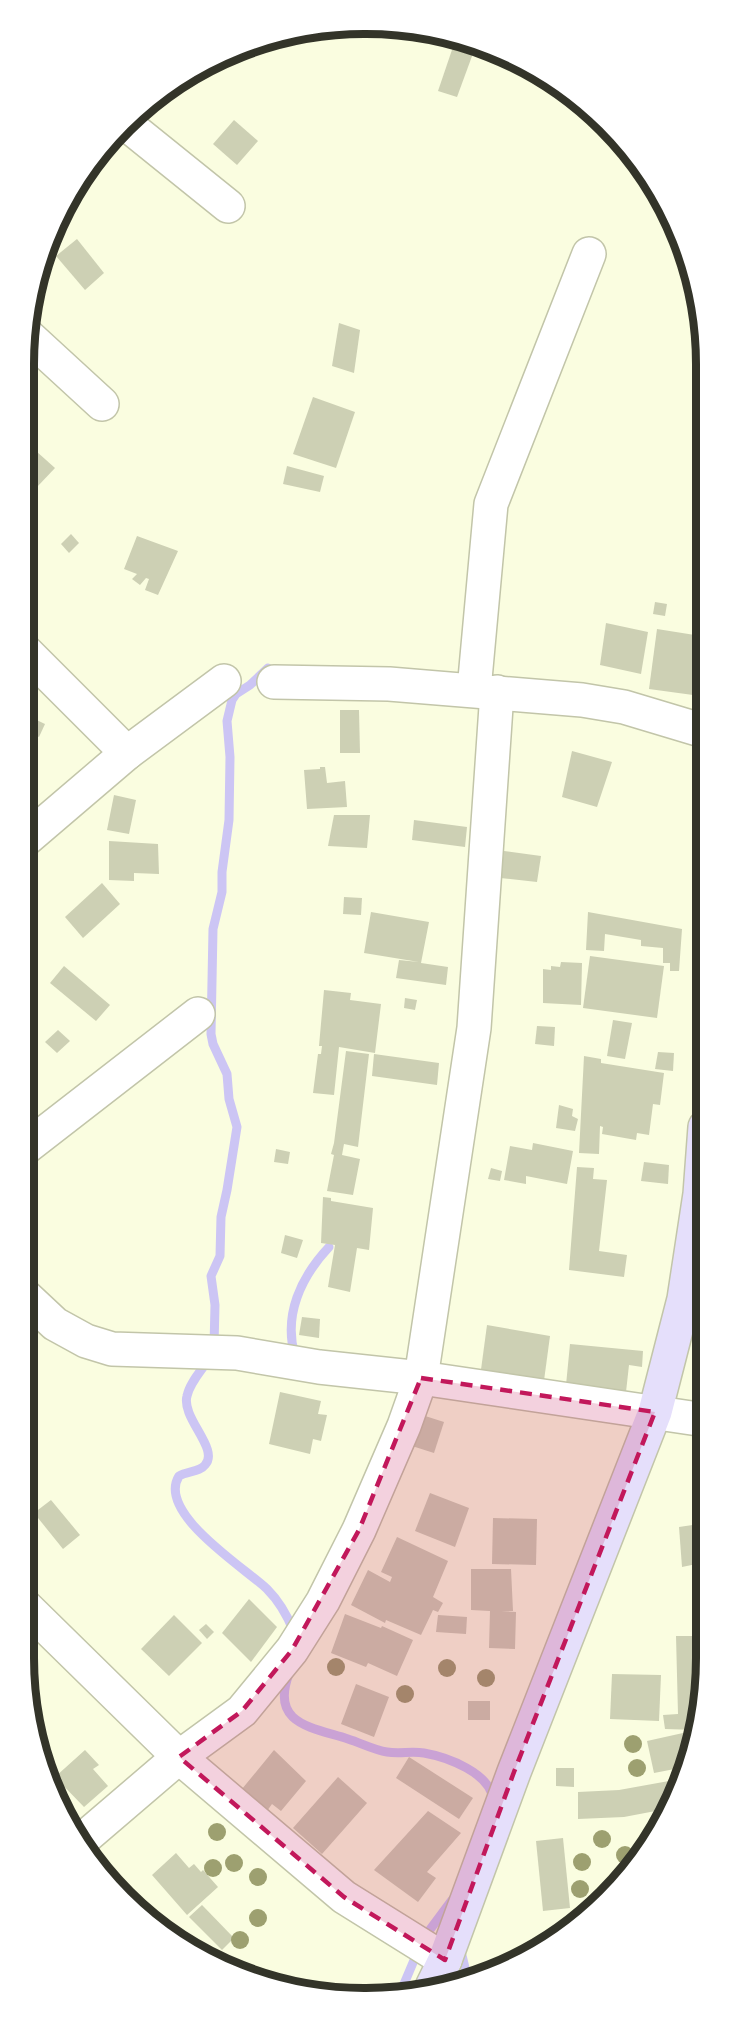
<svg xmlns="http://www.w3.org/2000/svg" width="730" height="2023" viewBox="0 0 730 2023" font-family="Poppins,sans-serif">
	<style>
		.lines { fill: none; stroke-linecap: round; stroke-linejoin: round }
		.stream { stroke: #ccc5f4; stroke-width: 9 }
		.building { fill: #cdd0b4 }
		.street-casing { stroke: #c2c5a9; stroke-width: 36 }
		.secondary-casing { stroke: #c2c5a9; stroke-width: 36 }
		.street { stroke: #fff; stroke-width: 33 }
		.secondary { stroke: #e5dffb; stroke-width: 33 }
		.tree { fill: #9da070 }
		.marked { fill: #c2185b; fill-opacity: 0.2; stroke: #c2185b; stroke-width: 4.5; stroke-dasharray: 12 8; stroke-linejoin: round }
		.rim { fill: none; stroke: #333429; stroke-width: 8 }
	</style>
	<rect width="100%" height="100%" fill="#fafde0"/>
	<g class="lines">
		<!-- stream -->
		<g class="stream">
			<polyline points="214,1346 215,1305 211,1276 220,1256 221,1217 227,1190 237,1127 229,1099 227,1074 213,1044 211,1034 213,929 222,892 222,872 229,820 230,757 227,721 232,700 236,694 250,685 268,668"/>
			<path d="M295,1356c-12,-41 6,-79 34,-109"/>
			<path d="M209,1359c-7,11 -19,23 -22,37 -6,22 33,53 18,69 -5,7 -18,6 -26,11 -23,37 66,92 88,113 12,12 21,28 27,43"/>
			<path d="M289,1674c-19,50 22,53 59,65 13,4 26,11 39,13 12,2 25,-1 37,1 23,4 67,20 69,47"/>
			<polyline points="460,1947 466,1972 473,1978"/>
			<polyline points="401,1991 423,1939 452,1900"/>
		</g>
	</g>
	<!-- building -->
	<g class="building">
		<polygon points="455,41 475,48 457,97 438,91"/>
		<polygon points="234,120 258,141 237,165 213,144"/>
		<polygon points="77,239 104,273 85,290 56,256"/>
		<polygon points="339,323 360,330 354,373 332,366"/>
		<polygon points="313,397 355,412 336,468 293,454"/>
		<polygon points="27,443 55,468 37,487 24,475 24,446"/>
		<polygon points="287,466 324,476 320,492 283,484"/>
		<polygon points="71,534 79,543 69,553 61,544"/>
		<polygon points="137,536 178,551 158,595 145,590 149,579 146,578 140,585 132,579 137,574 124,569"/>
		<polygon points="655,602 667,604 665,616 653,614"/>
		<polygon points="606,623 648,632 641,674 600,665"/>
		<polygon points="657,629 701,636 693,695 649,689"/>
		<polygon points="340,710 359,710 360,753 340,753"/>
		<polygon points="24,714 45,724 39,737 24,730"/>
		<polygon points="572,751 612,762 597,807 562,797"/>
		<polygon points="320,767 325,767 327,783 345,781 347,807 307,809 304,770 320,769"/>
		<polygon points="114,795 136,800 129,834 107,830"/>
		<polygon points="334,815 370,815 367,848 328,846"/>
		<polygon points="414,820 467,827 465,847 412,840"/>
		<polygon points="109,841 158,844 159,874 134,873 134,881 109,880"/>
		<polygon points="504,851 541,856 537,882 500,878"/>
		<polygon points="102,883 120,904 83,938 65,917"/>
		<polygon points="344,897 362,898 361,915 343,914"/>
		<polygon points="371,912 429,922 421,963 448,967 446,985 396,978 399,960 419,962 364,953"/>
		<polygon points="588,912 682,929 679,971 670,971 670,963 663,963 663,948 641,946 641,940 605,934 604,951 586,950"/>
		<polygon points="590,956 664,966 657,1018 583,1008"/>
		<polygon points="561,962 582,963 581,1005 543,1003 543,969 551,970 551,966 560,967"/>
		<polygon points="64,966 110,1005 96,1021 50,983"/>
		<polygon points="324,990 351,993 350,1000 381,1004 375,1053 339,1047 334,1095 313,1093 318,1054 321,1054 322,1046 319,1046"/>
		<polygon points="405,998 417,1000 415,1010 404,1008"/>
		<polygon points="613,1020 632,1023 625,1059 607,1056"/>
		<polygon points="537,1026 555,1027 554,1046 535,1044"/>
		<polygon points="58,1030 70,1041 57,1053 45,1042"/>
		<polygon points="346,1051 369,1054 358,1147 344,1144 342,1155 360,1159 353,1195 327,1191 334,1155 331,1154 334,1143"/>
		<polygon points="658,1052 674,1053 673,1071 655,1069"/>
		<polygon points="374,1054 439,1063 437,1085 372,1076"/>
		<polygon points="584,1056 601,1059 601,1063 664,1073 660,1105 653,1104 649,1135 637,1133 636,1140 602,1134 603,1127 600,1126 599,1154 579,1153"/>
		<polygon points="559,1105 573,1109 572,1116 578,1119 575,1131 556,1128"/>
		<polygon points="533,1143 573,1151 567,1184 526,1176 526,1184 504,1180 510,1146 532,1150"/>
		<polygon points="276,1149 290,1152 288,1164 274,1162"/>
		<polygon points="644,1162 669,1165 668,1184 641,1181"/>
		<polygon points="577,1167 594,1168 593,1179 607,1180 599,1251 627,1255 624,1277 569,1270"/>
		<polygon points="491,1168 502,1171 500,1181 488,1179"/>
		<polygon points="323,1197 331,1198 331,1201 373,1208 369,1250 357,1248 350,1292 328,1287 335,1245 321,1243"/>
		<polygon points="285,1235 303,1240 297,1258 281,1253"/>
		<polygon points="302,1317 320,1319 319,1338 299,1335"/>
		<polygon points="487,1325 550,1336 543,1388 480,1377"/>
		<polygon points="570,1344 643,1351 642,1367 629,1365 626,1392 566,1385"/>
		<polygon points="280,1392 321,1401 318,1414 327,1415 321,1441 313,1439 310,1454 269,1444"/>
		<polygon points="422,1415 444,1422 434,1453 412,1446"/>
		<polygon points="430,1493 469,1508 455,1547 415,1531"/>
		<polygon points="51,1500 80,1535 63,1549 34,1513"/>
		<polygon points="493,1518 537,1519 536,1565 492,1564"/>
		<polygon points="706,1523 706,1562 682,1567 679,1527"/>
		<polygon points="397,1537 448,1561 433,1597 443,1603 438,1612 433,1610 421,1635 386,1620 385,1623 351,1605 368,1570 390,1582 392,1577 381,1572"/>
		<polygon points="471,1569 511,1569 513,1611 501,1611 516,1612 515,1649 489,1648 490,1611 471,1610"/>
		<polygon points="249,1599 277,1627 251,1662 222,1633"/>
		<polygon points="345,1614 381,1628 382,1626 413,1640 397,1676 368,1663 366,1667 331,1653"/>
		<polygon points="174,1615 202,1643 169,1676 141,1649"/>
		<polygon points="438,1615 467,1617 466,1634 436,1632"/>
		<polygon points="206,1624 214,1632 207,1639 199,1630"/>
		<polygon points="676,1636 699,1636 699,1710 697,1730 665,1729 663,1715 678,1714"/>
		<polygon points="612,1674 661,1675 659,1721 610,1719"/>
		<polygon points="356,1684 389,1697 374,1737 341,1724"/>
		<rect x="468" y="1701" width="22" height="19"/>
		<polygon points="692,1731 694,1746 685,1767 654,1773 647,1741"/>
		<polygon points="85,1750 99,1765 93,1769 108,1786 84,1807 55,1777"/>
		<polygon points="274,1750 306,1781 281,1811 272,1804 267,1811 242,1789"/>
		<polygon points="409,1757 473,1798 459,1819 396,1778"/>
		<polygon points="556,1768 574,1768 574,1787 556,1786"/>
		<polygon points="338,1777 367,1803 322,1854 293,1828"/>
		<polygon points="680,1779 666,1809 624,1817 578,1819 578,1792 619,1790"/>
		<polygon points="428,1811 461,1833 427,1872 436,1878 418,1902 374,1870"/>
		<polygon points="563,1838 570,1908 543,1911 536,1841"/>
		<polygon points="176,1853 189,1868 194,1864 201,1872 203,1870 218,1887 187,1915 152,1875"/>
		<polygon points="202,1905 234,1938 222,1950 189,1917"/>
		<polygon points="217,1953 234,1970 214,1964 209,1960"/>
	</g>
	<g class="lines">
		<defs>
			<g id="street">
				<polyline points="130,127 228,206"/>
				<polyline points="28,336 102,404"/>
				<polyline points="24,650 127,753"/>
				<polyline points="274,682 389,684 582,700 624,707 704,731"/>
				<polyline points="474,690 491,504 589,254"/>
				<polyline points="24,841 127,753 224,681"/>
				<polyline points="24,1149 198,1014"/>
				<polyline points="24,1295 55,1324 86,1341 112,1349 237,1353 319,1367 421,1378 705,1420"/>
				<polyline points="24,1605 179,1757 344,1897 445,1960"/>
				<polyline points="82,1840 179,1757 242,1711 292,1650 323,1601 359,1530 404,1426 421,1378 474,1028 497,692"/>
			</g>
			<polyline id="secondary" points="431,1989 445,1960 514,1772 655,1412 684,1299 700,1194 705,1127"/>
		</defs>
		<!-- street casing -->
		<use href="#street" class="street-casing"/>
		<!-- secondary casing -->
		<use href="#secondary" class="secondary-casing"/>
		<!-- street -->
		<use href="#street" class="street"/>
		<!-- secondary -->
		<use href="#secondary" class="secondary"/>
	</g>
	<!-- trees -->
	<g class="tree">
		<circle cx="336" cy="1667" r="9"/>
		<circle cx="447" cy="1668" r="9"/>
		<circle cx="486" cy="1678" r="9"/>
		<circle cx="405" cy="1694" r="9"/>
		<circle cx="633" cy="1744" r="9"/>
		<circle cx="637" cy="1768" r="9"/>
		<circle cx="217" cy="1832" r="9"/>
		<circle cx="602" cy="1839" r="9"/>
		<circle cx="625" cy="1855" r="9"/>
		<circle cx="582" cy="1862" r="9"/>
		<circle cx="234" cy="1863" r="9"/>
		<circle cx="213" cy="1868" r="9"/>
		<circle cx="258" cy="1877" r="9"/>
		<circle cx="580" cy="1889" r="9"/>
		<circle cx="258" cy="1918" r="9"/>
		<circle cx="240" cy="1940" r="9"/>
	</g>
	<!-- marked area -->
	<path class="marked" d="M421,1378l234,34 -141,360 -69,188 -101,-63 -165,-140 63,-46 50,-61 67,-120z"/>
	<!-- crop -->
	<path d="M0 0H730V2023H0ZM364 34H366A330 330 0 0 1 696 364V1658A330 330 0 0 1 366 1988H364A330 330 0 0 1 34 1658V364A330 330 0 0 1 364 34Z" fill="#fff" fill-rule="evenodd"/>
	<path class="rim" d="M364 34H366A330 330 0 0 1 696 364V1658A330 330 0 0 1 366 1988H364A330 330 0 0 1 34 1658V364A330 330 0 0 1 364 34Z"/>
</svg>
